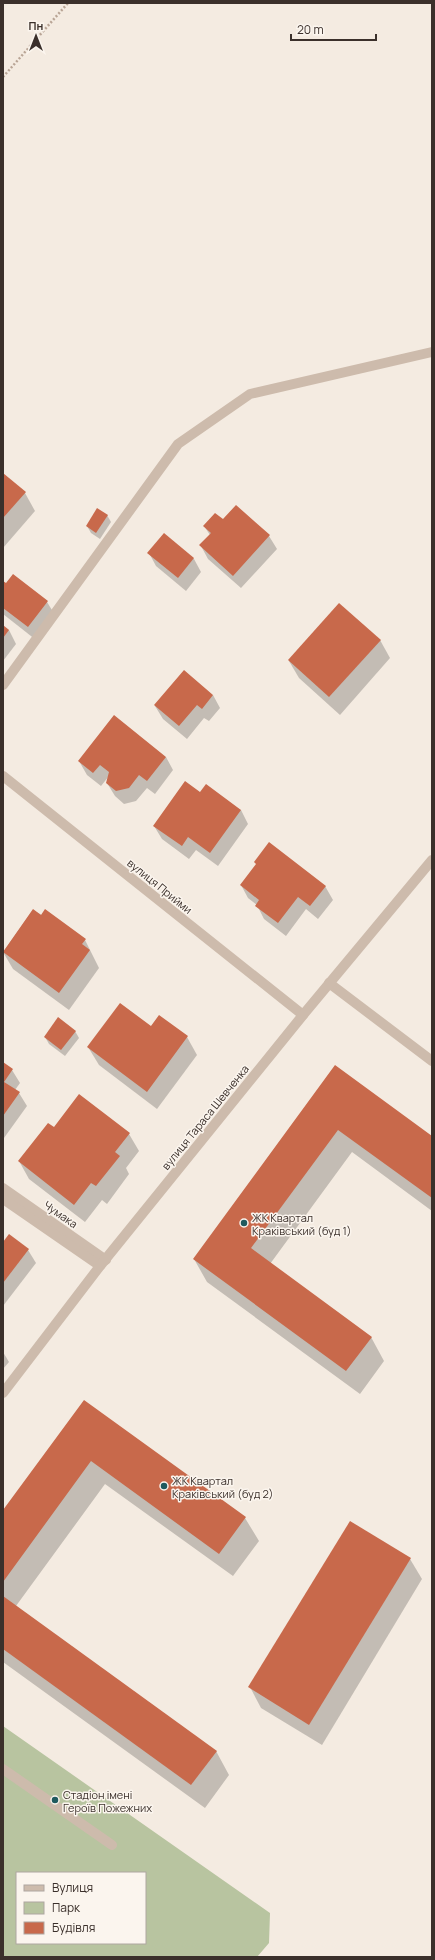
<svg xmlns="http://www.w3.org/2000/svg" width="435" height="1960" viewBox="0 0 435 1960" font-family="Manrope,sans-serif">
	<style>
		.green { fill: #b8c4a0; fill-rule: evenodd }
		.shadow { fill: #0003 }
		.building { fill: #c8694b }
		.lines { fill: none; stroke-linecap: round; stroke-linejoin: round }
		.path { stroke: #b9a596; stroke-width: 2.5; stroke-dasharray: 2 2; stroke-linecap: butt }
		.service { stroke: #cdbbac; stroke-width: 10 }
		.minor { stroke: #cdbbac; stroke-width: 10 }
		.poi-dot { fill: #1f5a5e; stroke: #fbf5ee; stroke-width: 1.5 }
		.labels { text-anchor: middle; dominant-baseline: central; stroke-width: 3; stroke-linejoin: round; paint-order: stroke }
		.street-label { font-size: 11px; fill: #3b302b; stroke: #fbf5ee }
		.poi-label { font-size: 11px; fill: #3b302b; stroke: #fbf5ee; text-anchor: start }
	</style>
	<rect width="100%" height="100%" fill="#f4ebe1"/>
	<!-- green -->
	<path class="green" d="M3,1726l267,187 -1,30 -12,14h-254zM17,1873h128v70h-128z"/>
	<!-- shadow -->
	<g class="shadow">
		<polygon points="3,474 25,493 35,511 3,548"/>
		<polygon points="107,515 111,522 100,539 91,533 87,526"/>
		<polygon points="223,521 269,536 277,549 241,588 208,559 201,546 210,535 204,526"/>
		<polygon points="164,534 194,559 201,572 186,591 156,566 149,553"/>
		<polygon points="3,582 47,602 55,615 36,640 3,614"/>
		<polygon points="3,626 9,630 16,644 3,661"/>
		<polygon points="380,640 390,658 340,715 299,678 289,661"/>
		<polygon points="213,695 220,708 209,721 204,718 187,739 163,719 155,706"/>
		<polygon points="166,757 173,770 155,794 147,788 136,801 124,804 115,796 107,783 109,776 101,786 87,775 79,761"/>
		<polygon points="200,793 241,810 248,824 218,866 196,850 189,859 162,839 154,826"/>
		<polygon points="241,885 325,886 333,900 318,919 306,909 286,936 264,919 257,905 248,898"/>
		<polygon points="33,910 85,940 99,968 69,1010 13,969 3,952"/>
		<polygon points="152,1028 187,1037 197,1055 157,1109 99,1065 88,1047"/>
		<polygon points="75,1031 79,1038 65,1056 49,1044 45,1037"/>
		<polygon points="3,1064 12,1070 20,1083 15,1090 19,1093 27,1106 4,1138"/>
		<polygon points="335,1066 432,1137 432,1211 352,1152 270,1264 371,1337 384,1361 360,1394 207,1282 194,1259"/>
		<polygon points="54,1129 129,1134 139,1151 126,1168 129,1174 107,1204 102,1200 85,1222 29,1179 19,1161"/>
		<polygon points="3,1244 28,1250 36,1263 3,1306"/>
		<polygon points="3,1352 9,1362 3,1369"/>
		<polygon points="84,1401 245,1518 259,1541 233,1576 105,1484 16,1606 216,1751 229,1775 205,1808 3,1662 3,1512"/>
		<polygon points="410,1559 422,1579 322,1745 261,1708 250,1687"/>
	</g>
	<!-- building -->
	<g class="building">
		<polygon points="3,473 26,492 3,518"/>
		<polygon points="236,505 270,535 233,576 199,545 211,533 203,526 215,513 223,519"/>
		<polygon points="97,508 108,515 96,533 86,526"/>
		<polygon points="164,533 194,558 178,578 147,553"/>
		<polygon points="13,574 48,601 28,627 3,608 3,581 6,583"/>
		<polygon points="339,603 381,640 329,697 288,660"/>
		<polygon points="3,625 9,630 3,638"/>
		<polygon points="184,670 213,695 202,709 197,705 179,726 154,705"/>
		<polygon points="114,715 166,757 147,781 139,775 129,788 116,791 106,783 109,772 100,765 93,773 78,761"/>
		<polygon points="185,781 200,792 206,784 241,810 210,853 188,837 182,846 153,826"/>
		<polygon points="269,842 326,886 310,906 298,897 278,923 255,906 259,900 240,885 256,864 254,862"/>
		<polygon points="33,909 41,915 45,909 86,939 82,944 90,950 59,993 3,952"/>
		<polygon points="120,1003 151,1026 159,1015 188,1036 147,1092 87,1047"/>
		<polygon points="58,1017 76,1031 61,1050 44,1037"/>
		<polygon points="3,1062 13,1069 4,1082 20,1092 3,1116"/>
		<polygon points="335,1065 432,1136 432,1198 338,1130 251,1248 372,1337 346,1371 193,1259"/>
		<polygon points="79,1094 130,1133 115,1152 120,1156 96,1186 91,1183 74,1205 18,1161 48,1123 54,1127"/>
		<polygon points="9,1234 29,1249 3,1283 3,1242"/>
		<polygon points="84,1400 246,1517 219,1554 91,1461 3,1582 3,1510"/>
		<polygon points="350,1521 411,1558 309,1725 248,1687"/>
		<polygon points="3,1596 217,1751 191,1785 3,1649"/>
	</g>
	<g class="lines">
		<!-- path -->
		<polyline class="path" points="3,77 68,3"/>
		<!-- service -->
		<polyline class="service" points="3,1769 112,1845"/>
		<!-- minor -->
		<g class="minor">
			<polyline points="3,685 178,444 250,394 432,352"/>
			<polyline points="3,776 303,1015"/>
			<polyline points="329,983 432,1061"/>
			<polyline points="3,1188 106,1260"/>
			<polyline points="3,1199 100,1266"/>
			<polyline points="3,1393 100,1266 303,1015 432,860"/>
		</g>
	</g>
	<!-- markers -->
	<g class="poi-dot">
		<circle cx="244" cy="1223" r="4"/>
		<circle cx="164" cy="1486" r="4"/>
		<circle cx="55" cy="1800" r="4"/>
	</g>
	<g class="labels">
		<!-- street labels -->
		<g class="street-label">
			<text transform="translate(160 886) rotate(39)">вулиця Прийми</text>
			<text transform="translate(205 1117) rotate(-51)">вулиця Тараса Шевченка</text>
			<text transform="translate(61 1214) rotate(35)">Чумака</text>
		</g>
		<!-- poi labels -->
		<g class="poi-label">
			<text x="252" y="1217">ЖК Квартал<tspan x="252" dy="13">Краківський (буд 1)</tspan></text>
			<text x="172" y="1480">ЖК Квартал<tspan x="172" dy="13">Краківський (буд 2)</tspan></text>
			<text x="63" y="1794">Стадіон імені<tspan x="63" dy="13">Героїв Пожежних</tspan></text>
		</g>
	</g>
	<!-- border -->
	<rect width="435" height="1960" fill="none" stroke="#3b302b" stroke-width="8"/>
	<!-- legend -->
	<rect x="16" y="1872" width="130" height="72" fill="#fbf5ee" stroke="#aea6a0"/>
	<rect x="24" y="1885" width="20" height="6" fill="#cdbbac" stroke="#aea6a0"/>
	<text x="52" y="1892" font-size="12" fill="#3b302b">Вулиця</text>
	<rect x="24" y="1902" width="20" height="12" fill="#b8c4a0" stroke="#aea6a0"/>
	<text x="52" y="1912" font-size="12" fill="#3b302b">Парк</text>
	<rect x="24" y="1922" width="20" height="12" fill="#c8694b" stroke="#aea6a0"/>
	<text x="52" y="1932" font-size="12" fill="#3b302b">Будівля</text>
	<!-- north arrow -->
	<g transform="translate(36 36)" stroke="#fbf5ee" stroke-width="3" paint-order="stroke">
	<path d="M0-3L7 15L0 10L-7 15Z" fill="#3b302b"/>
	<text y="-6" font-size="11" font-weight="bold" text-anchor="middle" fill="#3b302b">Пн</text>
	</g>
	<!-- scale -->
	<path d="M291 34v6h85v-6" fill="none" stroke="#3b302b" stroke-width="2"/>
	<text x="297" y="34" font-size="12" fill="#3b302b" stroke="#fbf5ee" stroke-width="3" paint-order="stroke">20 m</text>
</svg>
